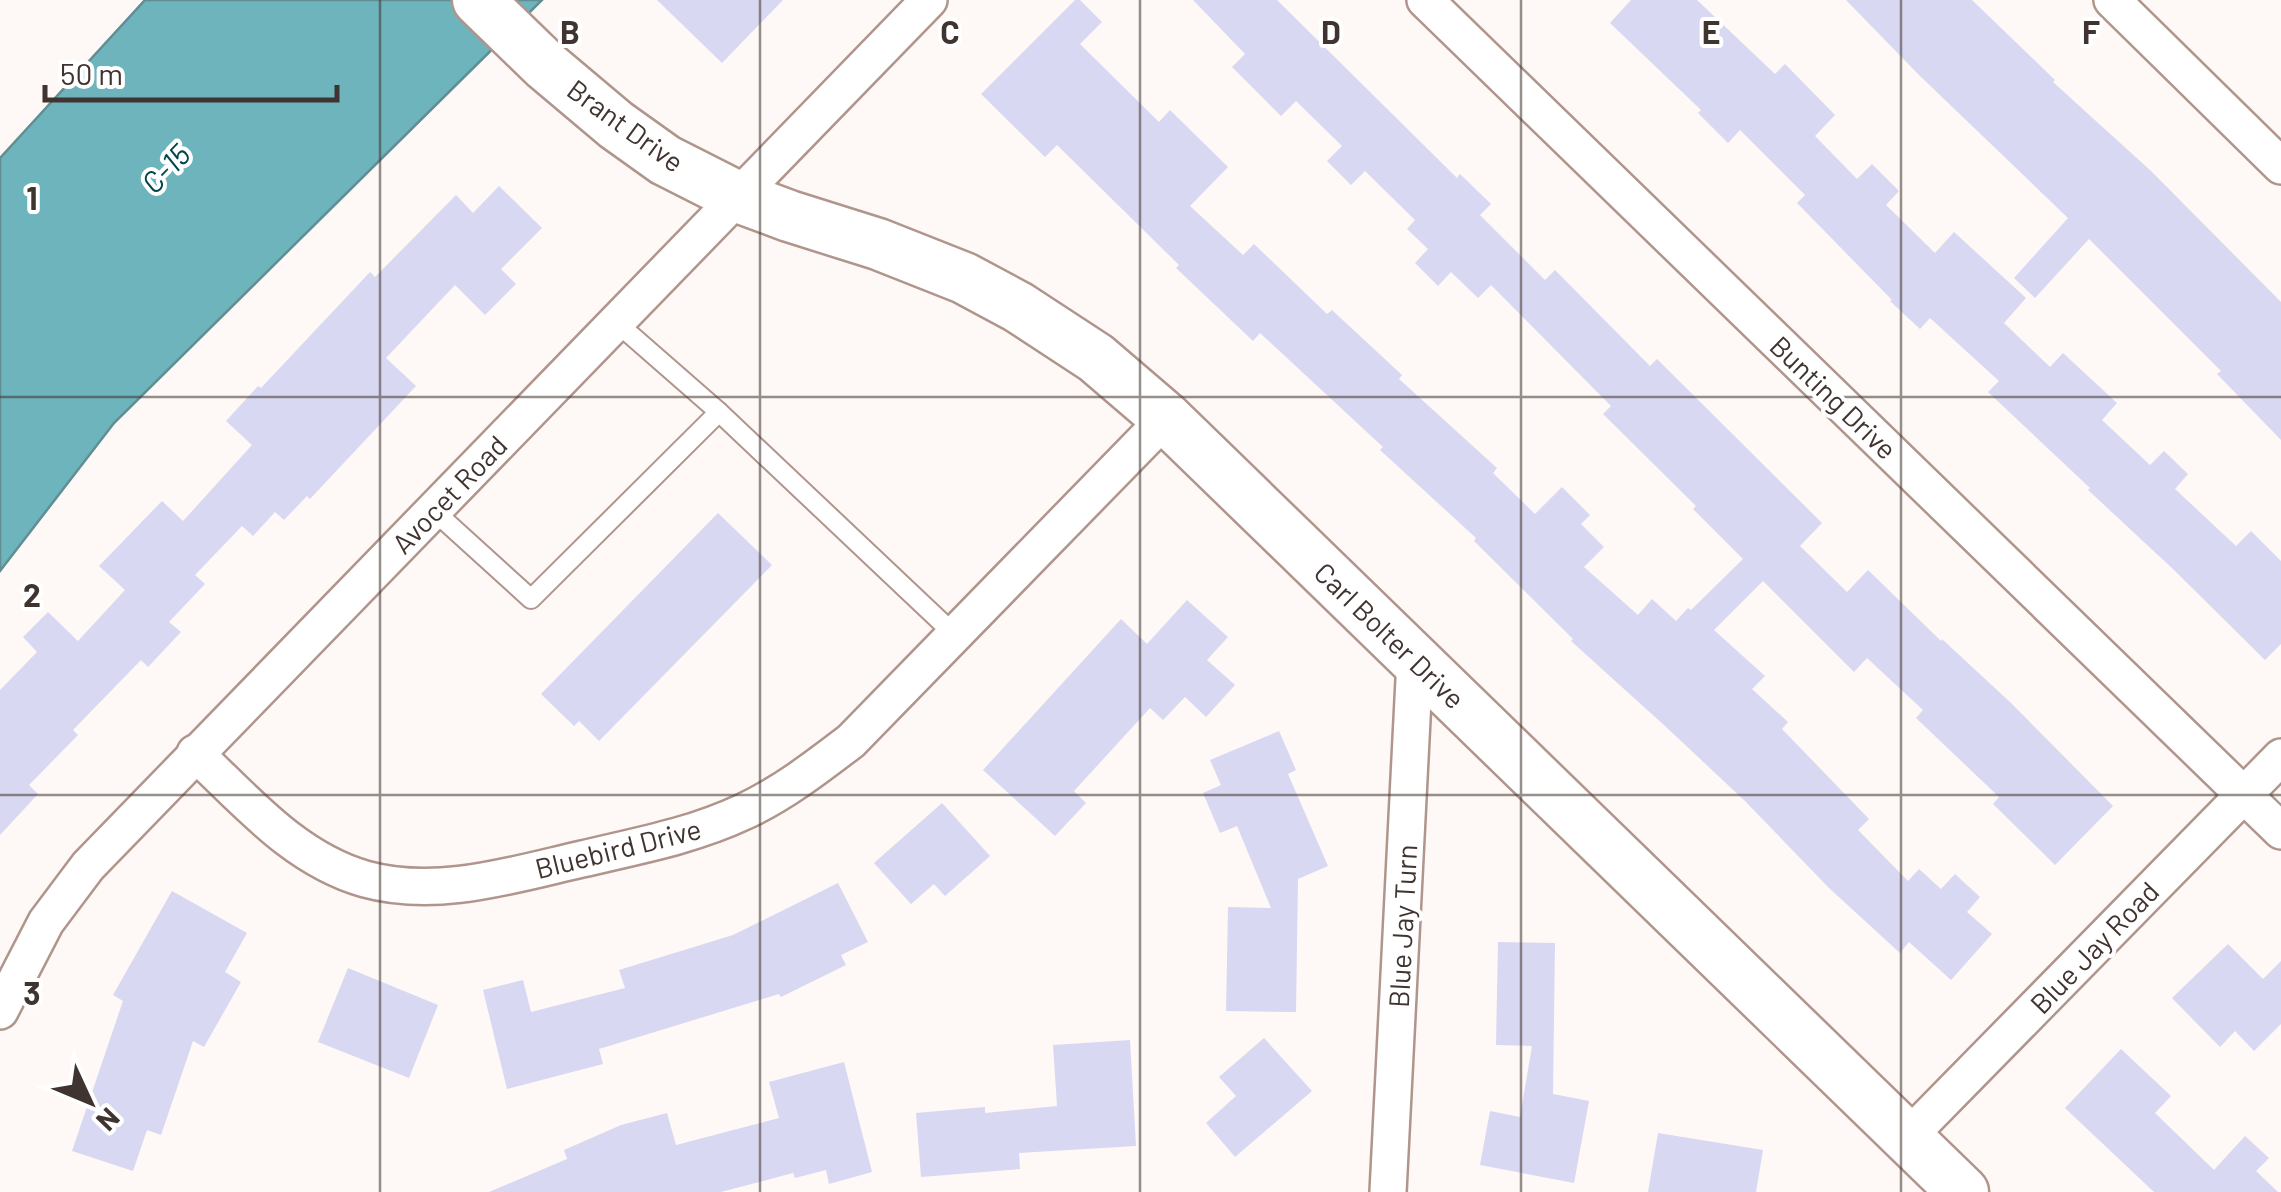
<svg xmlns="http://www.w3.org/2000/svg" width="2281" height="1192" viewBox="0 0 2281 1192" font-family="Barlow,sans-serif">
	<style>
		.water { fill: #6db4bc; stroke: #608e92; stroke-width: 2.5 }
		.building { fill: #d9d8f2 }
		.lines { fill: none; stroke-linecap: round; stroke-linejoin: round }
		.lane-casing { stroke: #b0958c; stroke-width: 22 }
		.street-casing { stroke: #b0958c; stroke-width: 40 }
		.secondary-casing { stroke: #b0958c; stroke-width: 55 }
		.lane { stroke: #fff; stroke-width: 18 }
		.street { stroke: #fff; stroke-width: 35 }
		.secondary { stroke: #fff; stroke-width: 50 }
		.grid { fill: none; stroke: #403430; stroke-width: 2.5; stroke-opacity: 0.55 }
		.labels { text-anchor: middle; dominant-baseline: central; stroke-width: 8; stroke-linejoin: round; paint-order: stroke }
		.street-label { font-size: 28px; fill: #403430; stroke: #fff }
		.water-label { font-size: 30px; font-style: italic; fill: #00464c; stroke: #fff }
		.grid-label { font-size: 32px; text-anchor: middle; font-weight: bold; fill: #403430; stroke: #fff; stroke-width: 8; stroke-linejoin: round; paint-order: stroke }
	</style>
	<rect width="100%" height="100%" fill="#fef8f6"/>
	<!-- water -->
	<polygon class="water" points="145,0 542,0 114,423 0,571 0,158"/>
	<!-- building -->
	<g class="building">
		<polygon points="657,0 783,0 722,63"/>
		<polygon points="1075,0 1080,0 1102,22 1080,44 1159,122 1170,110 1228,167 1190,206 1243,255 1254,244 1327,314 1332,310 1402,375 1399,379 1497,468 1493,473 1535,514 1562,487 1590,515 1581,524 1604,547 1584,567 1638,615 1652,599 1676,621 1688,608 1691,610 1743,559 1693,509 1696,506 1603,414 1611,406 1491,285 1478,298 1451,272 1438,286 1415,263 1428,249 1407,229 1415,220 1365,171 1351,185 1327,161 1342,146 1296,101 1281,116 1232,67 1245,54 1193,0 1277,0 1457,178 1460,174 1491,204 1480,215 1545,280 1555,270 1650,366 1657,359 1822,523 1800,546 1847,592 1868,570 1941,641 1942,639 2011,703 2113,806 2055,865 1993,804 1999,797 1916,718 1923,710 1867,658 1854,672 1763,581 1714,630 1765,676 1752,689 1788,722 1782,729 1869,819 1858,830 1908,881 1919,869 1941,889 1955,874 1980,897 1967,912 1992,934 1951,980 1909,942 1900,953 1829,888 1745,801 1665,726 1571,641 1573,639 1474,541 1476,538 1380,450 1383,447 1260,333 1253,341 1176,268 1179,265 1057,145 1045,157 981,94"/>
		<polygon points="1631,0 1697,0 1775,74 1785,64 1835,115 1815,136 1857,179 1872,164 1899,191 1886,205 1935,253 1954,232 2026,298 2004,323 2050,367 2063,353 2117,403 2102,420 2150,465 2164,451 2188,474 2175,489 2236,546 2251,531 2281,561 2281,644 2265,660 2173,569 2088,490 2090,488 1988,392 1999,381 1930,318 1920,329 1890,301 1892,300 1797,203 1805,195 1740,130 1728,143 1698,113 1701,110 1610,23"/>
		<polygon points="1846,0 1972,0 2055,80 2053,82 2151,171 2281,302 2281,440 2217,374 2221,371 2089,239 2035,298 2014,278 2068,218 1919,75"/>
		<polygon points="499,186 542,228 501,269 516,284 485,315 455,285 386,358 416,386 310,499 307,496 284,520 275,512 253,536 242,526 195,575 205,584 169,622 181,632 148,667 141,660 73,730 78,735 29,785 38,794 0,835 0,690 37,652 23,637 48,612 78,641 125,590 99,566 162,501 183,521 252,445 226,421 258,386 261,388 370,272 375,277 456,195 473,213"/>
		<polygon points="718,513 772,565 599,741 579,721 574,726 541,694"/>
		<polygon points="1187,600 1228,637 1207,660 1235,685 1206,717 1185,697 1163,720 1150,708 1074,791 1086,803 1055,836 983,770 1121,619 1147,644"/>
		<polygon points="1279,731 1296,770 1288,774 1328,866 1298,879 1296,1012 1226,1011 1228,907 1271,908 1237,826 1220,833 1203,793 1221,785 1210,760"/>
		<polygon points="942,803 990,856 945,896 934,884 911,904 874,863"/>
		<polygon points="838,883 868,942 841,955 846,965 781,997 779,994 599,1049 603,1064 507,1089 483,990 523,980 531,1012 625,988 619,970 733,935"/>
		<polygon points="172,891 247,933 225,972 241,982 204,1047 193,1041 161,1135 147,1130 133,1171 72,1151 123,1001 113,995"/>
		<polygon points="1498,942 1555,943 1553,1094 1589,1101 1574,1183 1480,1165 1490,1111 1520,1117 1532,1046 1496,1045"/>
		<polygon points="2228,944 2263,979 2281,961 2281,1024 2254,1051 2235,1031 2220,1047 2172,998"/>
		<polygon points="348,968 438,1005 409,1078 318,1042"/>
		<polygon points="1264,1038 1312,1091 1235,1157 1206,1123 1236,1096 1219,1077"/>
		<polygon points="1130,1040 1136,1146 1019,1153 1020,1169 921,1177 916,1113 985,1107 985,1113 1057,1106 1053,1045"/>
		<polygon points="2121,1049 2171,1096 2155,1113 2214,1170 2245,1136 2269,1158 2256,1171 2278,1192 2154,1192 2065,1108"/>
		<polygon points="844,1062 872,1172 829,1184 826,1170 795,1178 793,1173 721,1192 489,1192 567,1159 564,1150 621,1125 667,1113 676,1145 779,1118 769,1082"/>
		<polygon points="1658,1133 1763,1150 1756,1192 1648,1192"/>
	</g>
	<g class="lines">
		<defs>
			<g id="lane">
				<polyline points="616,322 719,412 955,635"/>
				<polyline points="433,510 531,599 719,412"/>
			</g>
			<g id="street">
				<polyline points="1425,0 2281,831"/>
				<polyline points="2112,0 2281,166"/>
				<path d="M195,753c52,49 100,106 170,126 72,20 147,-4 217,-20 55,-13 110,-23 161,-47 39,-18 74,-45 108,-71l315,-323"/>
				<polyline points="0,1011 46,922 88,866 929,0"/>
				<polyline points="1907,1138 2281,757"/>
				<polyline points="1388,1192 1415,660"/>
			</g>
			<polyline id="secondary" points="478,0 546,66 616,125 665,160 738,197 789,216 878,244 964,278 1018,307 1096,358 1166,418 1963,1192"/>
		</defs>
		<!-- lane casing -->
		<use href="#lane" class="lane-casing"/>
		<!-- street casing -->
		<use href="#street" class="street-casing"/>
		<!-- secondary casing -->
		<use href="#secondary" class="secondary-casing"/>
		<!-- lane -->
		<use href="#lane" class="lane"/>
		<!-- street -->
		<use href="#street" class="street"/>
		<!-- secondary -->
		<use href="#secondary" class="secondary"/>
	</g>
	<!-- grid -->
	<path class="grid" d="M380,0v1192M760,0v1192M1140,0v1192M1521,0v1192M1901,0v1192M0,397h2281M0,795h2281"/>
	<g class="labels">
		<!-- street labels -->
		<g class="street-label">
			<text transform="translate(626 125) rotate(36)">Brant Drive</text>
			<text transform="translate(1834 397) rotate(44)">Bunting Drive</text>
			<text transform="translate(449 494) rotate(-46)">Avocet Road</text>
			<text transform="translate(1390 635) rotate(44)">Carl Bolter Drive</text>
			<text transform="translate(618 848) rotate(-14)">Bluebird Drive</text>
			<text transform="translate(1402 926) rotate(-87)">Blue Jay Turn</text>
			<text transform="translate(2094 947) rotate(-46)">Blue Jay Road</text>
		</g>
		<!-- water labels -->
		<g class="water-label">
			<text transform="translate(165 168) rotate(-46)">C-15</text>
		</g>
	</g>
	<g class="grid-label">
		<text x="570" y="44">B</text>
		<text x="950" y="44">C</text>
		<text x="1331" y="44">D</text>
		<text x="1711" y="44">E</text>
		<text x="2091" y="44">F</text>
		<text x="32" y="210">1</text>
		<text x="32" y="607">2</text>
		<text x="32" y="1005">3</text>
	</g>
	<!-- north arrow -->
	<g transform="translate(90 1102) rotate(134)" stroke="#ffffff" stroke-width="8" paint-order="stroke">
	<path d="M0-8L18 38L0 25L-18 38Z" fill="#403430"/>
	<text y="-15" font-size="28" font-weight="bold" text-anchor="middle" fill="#403430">N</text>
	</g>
	<!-- scale -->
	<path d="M45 85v15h292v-15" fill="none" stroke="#403430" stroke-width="5"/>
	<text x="60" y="85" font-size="30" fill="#403430" stroke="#ffffff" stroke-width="8" paint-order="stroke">50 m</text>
</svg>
